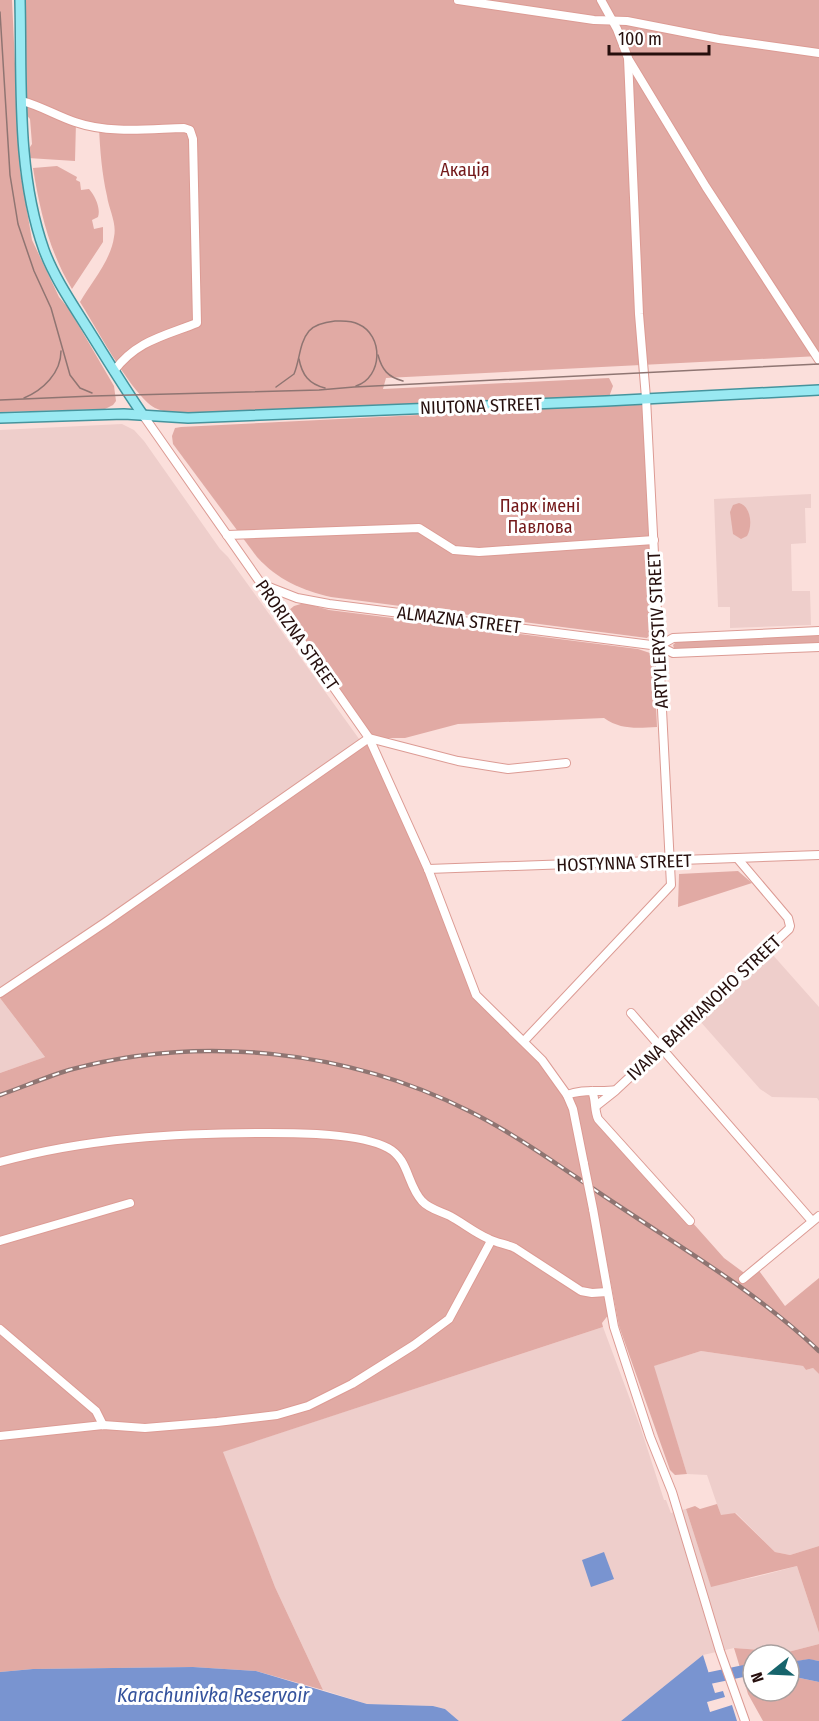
<svg xmlns="http://www.w3.org/2000/svg" width="819" height="1721" viewBox="0 0 819 1721" font-family="'Fira Sans Condensed',sans-serif">
	<style>
		.built { fill: #eececb }
		.green { fill: #e1aaa4 }
		.water { fill: #7994d0 }
		.lines { fill: none; stroke-linecap: round; stroke-linejoin: round }
		.river { stroke: #7994d0; stroke-width: 12 }
		.minor-casing { stroke: #dc9b94; stroke-width: 10 }
		.major-casing { stroke: #45949d; stroke-width: 12 }
		.minor { stroke: #fff; stroke-width: 8 }
		.major { stroke: #99e9f2; stroke-width: 9 }
		.tram { stroke: #8f7572; stroke-width: 1.5 }
		.rail-casing { stroke: #8f7572; stroke-width: 4.5 }
		.rail { stroke: #fff; stroke-width: 2; stroke-dasharray: 7; stroke-linecap: butt }
		.minor-bridge-casing { stroke: #dc9b94; stroke-width: 10; stroke-linecap: butt }
		.minor-bridge { stroke: #fff; stroke-width: 8 }
		.labels { text-anchor: middle; dominant-baseline: central; stroke-width: 6; stroke-linejoin: round; paint-order: stroke }
		.park-label { font-size: 18px; fill: #731819; stroke: #fff }
		.street-label { font-size: 18px; fill: #260f0d; stroke: #fff }
		.water-label { font-size: 20px; font-style: italic; fill: #35539d; stroke: #fff }
	</style>
	<rect width="100%" height="100%" fill="#fbdfdb"/>
	<!-- built -->
	<g class="built">
		<polygon points="122,424 134,430 144,441 220,549 228,557 362,743 0,990 0,430"/>
		<polygon points="811,494 811,508 805,508 806,543 791,544 792,591 810,591 811,625 730,628 730,607 718,607 714,499"/>
		<polygon points="772,954 819,1007 819,1101 817,1098 772,1097 760,1089 699,1020"/>
		<polygon points="0,998 45,1057 0,1073"/>
		<polygon points="603,1327 640,1426 664,1500 666,1500 671,1513 686,1509 711,1586 756,1577 797,1566 819,1633 819,1644 788,1652 734,1648 703,1655 621,1721 459,1721 445,1709 433,1706 367,1704 323,1690 275,1587 222,1452"/>
		<polygon points="701,1351 803,1366 806,1370 813,1368 819,1374 819,1546 790,1555 775,1552 736,1513 721,1516 707,1475 687,1474 653,1366"/>
	</g>
	<!-- green -->
	<g class="green">
		<polygon points="0,0 12,0 20,170 32,240 59,297 69,309 114,386 116,401 113,405 105,409 0,412"/>
		<path d="M20,0h799v356l-433,22 -3,11 226,-11 4,8 -4,11 -413,16c-14,0 -28,1 -41,-5 -23,-13 -59,-81 -75,-106 11,-19 31,-42 34,-65 3,-14 -5,-27 -7,-41 -5,-22 -7,-45 -8,-69l-23,-5 -1,39 -47,-3v-8l4,-6 -2,-25 -8,-9z"/>
		<path d="M57,166l20,11 -1,3 4,2 1,8 8,-1c6,7 12,19 9,28l-6,3 2,9 9,-2v15l-31,47c-23,-38 -32,-78 -39,-121z"/>
		<path d="M642,404l12,226 -7,8 -316,-41c-30,-7 -53,-17 -74,-40l-84,-113 -1,-8 3,-8 6,-1z"/>
		<path d="M739,503c12,3 14,23 8,33l-6,3 -8,-5 -3,-22 3,-7z"/>
		<path d="M304,603l25,7 309,39 12,4 4,10 3,64c-20,1 -36,3 -53,-9l-146,6 -53,14h-35l106,257 48,46 43,54 25,-4 3,22 129,145 23,17 10,-7 28,38 34,-28v96l-6,-6 -7,2 -3,-4 -102,-15 -47,15 33,108 -12,1 -5,-5 -51,-144 -22,-117 -10,-7 22,112 -7,9 1,4 -380,125 52,135 48,103 -67,-19 -63,-4 -160,2 -33,3v-599l45,-16 -45,-59v-8l369,-252 -86,-123 11,-9z"/>
		<polygon points="819,634 819,643 678,650 674,648 673,645 676,642"/>
		<polygon points="738,871 752,883 678,907 679,874"/>
		<polygon points="717,1504 721,1515 735,1513 775,1552 790,1555 819,1546 819,1633 797,1566 711,1587 686,1509 695,1506 700,1509"/>
		<path d="M819,1644v17c-11,-2 -20,-2 -30,5v-11h-36v36h36v-20l6,6 24,5v39h-56l-15,-27 -14,-46 54,4z"/>
	</g>
	<!-- water -->
	<g class="water">
		<polygon points="604,1552 614,1579 591,1587 582,1560"/>
		<polygon points="703,1655 715,1693 723,1691 725,1697 707,1702 710,1712 732,1705 737,1721 621,1721"/>
		<polygon points="809,1659 819,1661 819,1682 795,1677 789,1671 789,1666 796,1661"/>
		<polygon points="193,1667 256,1671 367,1704 433,1706 445,1709 459,1721 0,1721 0,1672 33,1669"/>
	</g>
	<g class="lines">
		<!-- river -->
		<polyline class="river" points="710,1678 753,1669"/>
		<defs>
			<g id="minor">
				<polyline points="458,0 594,20 627,21 719,39 819,53"/>
				<polyline points="629,60 706,187 819,360"/>
				<path d="M22,101c19,5 35,15 53,21 35,12 73,7 109,6l6,2 3,9 4,184c-33,13 -61,18 -83,48"/>
				<polyline points="143,415 369,738 428,869 476,995 542,1060 567,1095 573,1109 584,1164"/>
				<polyline points="227,535 419,528 454,550 479,552 654,540"/>
				<polyline points="261,584 297,598 329,604 659,646 673,653 819,647"/>
				<polyline points="659,646 673,638 819,631"/>
				<polyline points="428,869 819,855"/>
				<polyline points="0,993 106,922 369,738 458,761 508,769 566,763"/>
				<polyline points="631,1013 812,1221"/>
				<polyline points="524,1041 671,885 646,398 639,314 628,58 617,29 601,0"/>
				<path d="M592,1091c4,9 2,19 6,28l92,102"/>
				<path d="M567,1095c17,-7 32,-2 49,-5l173,-161 1,-3 -2,-8 -50,-59"/>
				<polyline points="596,1106 615,1091"/>
				<path d="M0,1162c87,-24 177,-29 267,-29 32,0 93,0 121,15 21,11 19,37 34,53 7,8 18,10 28,15 13,7 25,17 39,23 8,4 17,5 26,9l66,43 11,2 15,-1"/>
				<polyline points="593,1209 614,1327 650,1437 672,1492 720,1651 745,1721"/>
				<polyline points="0,1241 130,1203"/>
				<polyline points="743,1279 819,1216"/>
				<polyline points="0,1329 96,1411 103,1425"/>
				<polyline points="0,1436 103,1425 145,1428 217,1422 277,1415 308,1406 352,1384 414,1345 449,1319 491,1241"/>
			</g>
			<g id="major">
				<path d="M20,0c2,83 -4,171 24,250 10,27 27,52 42,76 19,30 37,60 57,89"/>
				<polyline points="0,418 124,414 188,418 606,401 819,390"/>
			</g>
		</defs>
		<!-- minor casing -->
		<use href="#minor" class="minor-casing"/>
		<!-- major casing -->
		<use href="#major" class="major-casing"/>
		<!-- minor -->
		<use href="#minor" class="minor"/>
		<!-- major -->
		<use href="#major" class="major"/>
		<!-- tram -->
		<g class="tram">
			<polyline points="0,12 10,175 18,224 34,271 51,308 70,375 80,388 92,393"/>
			<path d="M378,355c4,15 10,22 25,26"/>
			<path d="M299,359c3,16 10,25 26,29"/>
			<path d="M276,387l18,-13c6,-14 5,-31 15,-43 6,-7 17,-9 26,-10 7,0 16,-1 23,3 26,11 25,53 -2,62"/>
			<path d="M24,398c19,-8 37,-25 37,-47"/>
			<polyline points="0,400 93,396 319,390 354,387 819,364"/>
		</g>
		<defs>
			<path id="rail" d="M0,1095c23,-8 46,-18 69,-25 131,-36 279,-20 400,41 54,27 101,63 150,95 69,46 140,88 200,145"/>
		</defs>
		<!-- rail casing -->
		<use href="#rail" class="rail-casing"/>
		<!-- rail -->
		<use href="#rail" class="rail"/>
		<defs>
			<polyline id="minor-bridge" points="584,1164 593,1209"/>
		</defs>
		<!-- minor-bridge casing -->
		<use href="#minor-bridge" class="minor-bridge-casing"/>
		<!-- minor-bridge -->
		<use href="#minor-bridge" class="minor-bridge"/>
	</g>
	<g class="labels">
		<!-- park labels -->
		<g class="park-label">
			<text x="465" y="170">Акація</text>
			<text x="540" y="506">Парк імені<tspan x="540" dy="21">Павлова</tspan></text>
		</g>
		<!-- street labels -->
		<g class="street-label">
			<text transform="translate(481 406) rotate(-2)">NIUTONA STREET</text>
			<text transform="translate(459 620) rotate(7)">ALMAZNA STREET</text>
			<text transform="translate(658 630) rotate(-93)">ARTYLERYSTIV STREET</text>
			<text transform="translate(297 635) rotate(55)">PRORIZNA STREET</text>
			<text transform="translate(624 863) rotate(-2)">HOSTYNNA STREET</text>
			<text transform="translate(704 1008) rotate(-43)">IVANA BAHRIANOHO STREET</text>
		</g>
		<!-- water labels -->
		<g class="water-label">
			<text x="213" y="1695">Karachunivka Reservoir</text>
		</g>
	</g>
	<!-- north arrow -->
	<g transform="translate(771 1673) rotate(252)"><circle r="28" fill="#ffffff" stroke="#a89f9e" stroke-width="1.5"/>
	<path d="M0-4.5L10 22L0 15L-10 22Z" fill="#16646c"/>
	<text y="-9" font-size="16" font-weight="bold" text-anchor="middle" fill="#260f0d">N</text>
	</g>
	<!-- scale -->
	<path d="M609 45v9h100v-9" fill="none" stroke="#260f0d" stroke-width="3"/>
	<text x="618" y="45" font-size="18" fill="#260f0d" stroke="#ffffff" stroke-width="4.5" paint-order="stroke">100 m</text>
</svg>
